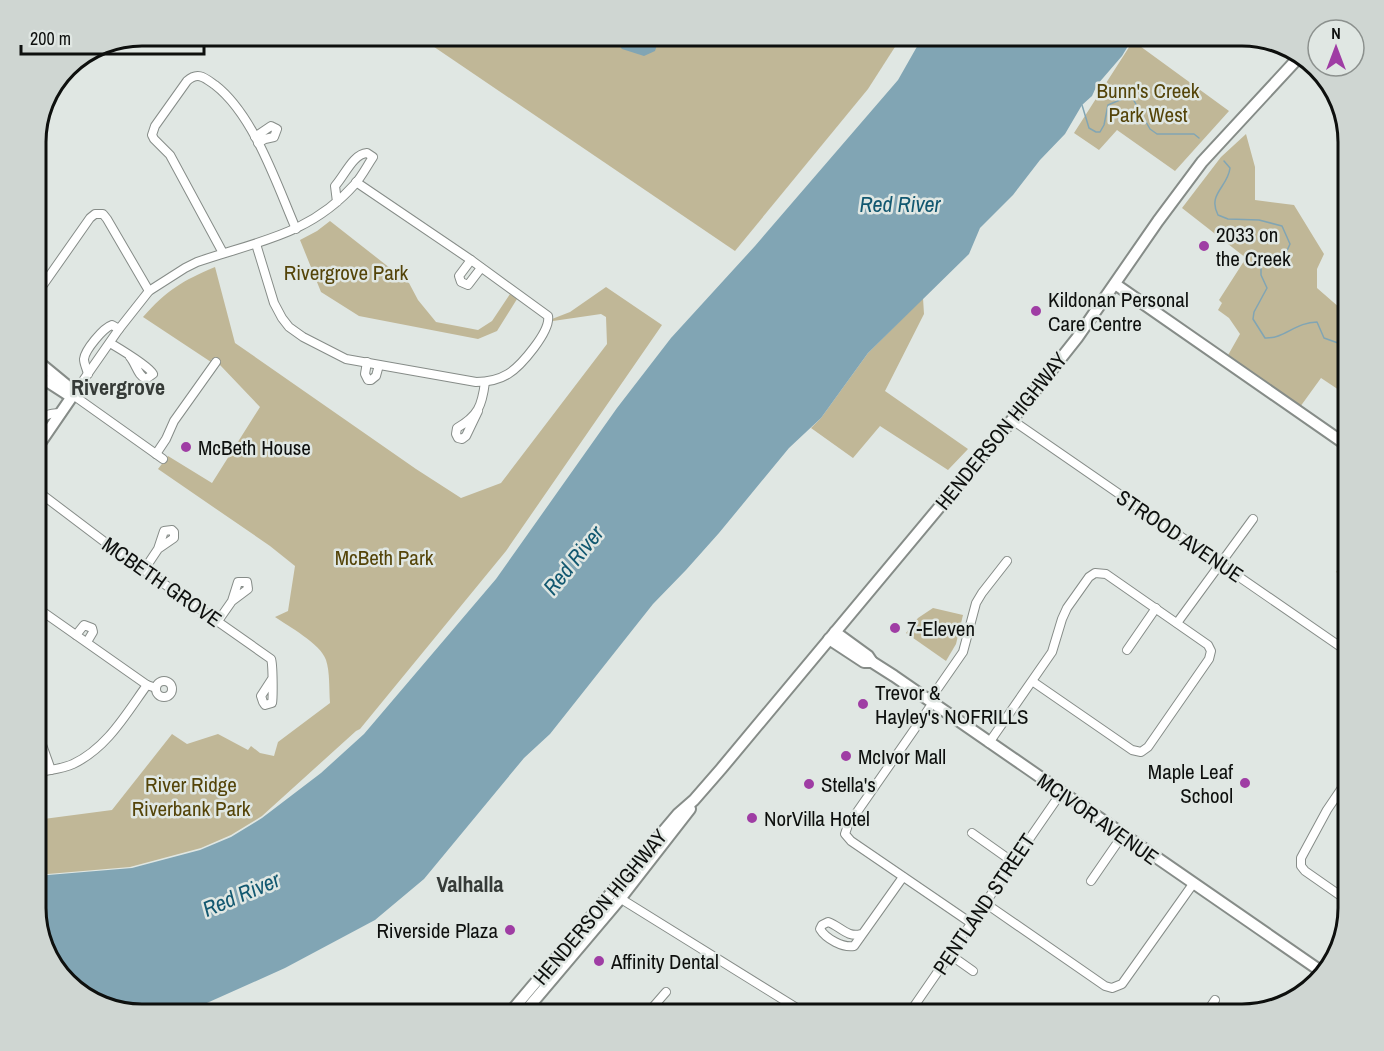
<svg xmlns="http://www.w3.org/2000/svg" width="1384" height="1051" viewBox="0 0 1384 1051" font-family="'Archivo Narrow',sans-serif">
	<style>
		.green { fill: #c0b797 }
		.water { fill: #81a5b4 }
		.lines { fill: none; stroke-linecap: round; stroke-linejoin: round }
		.stream { stroke: #81a5b4; stroke-width: 1.5 }
		.street-casing { stroke: #868c88; stroke-width: 10 }
		.secondary-casing { stroke: #868c88; stroke-width: 14 }
		.street { stroke: #fff; stroke-width: 8 }
		.secondary { stroke: #fff; stroke-width: 10 }
		.poi-dot { fill: #9f3da4; stroke: #e0e7e3; stroke-width: 2 }
		.labels { text-anchor: middle; dominant-baseline: central; stroke-width: 5; stroke-linejoin: round; paint-order: stroke }
		.park-label { font-size: 21px; fill: #544409; stroke: #e0e7e3 }
		.poi-label { font-size: 21px; fill: #0e100e; stroke: #e0e7e3; text-anchor: start }
		.street-label { font-size: 21px; fill: #0e100e; stroke: #e0e7e3 }
		.water-label { font-size: 22px; font-style: italic; fill: #125870; stroke: #e0e7e3 }
		.neighbourhood-label { font-size: 22px; font-weight: bold; fill: #363b38; stroke: #e0e7e3 }
		.rim { fill: none; stroke: #0e100e; stroke-width: 3 }
	</style>
	<rect width="100%" height="100%" fill="#e0e7e3"/>
	<!-- green -->
	<g class="green">
		<polygon points="418,36 902,36 868,89 735,251"/>
		<polygon points="1133,41 1229,111 1175,171 1117,130 1099,150 1074,133"/>
		<polygon points="1246,134 1255,167 1255,200 1294,205 1324,254 1317,269 1317,288 1348,315 1348,396 1321,378 1300,407 1227,357 1240,334 1229,318 1218,310 1222,303 1219,300 1246,258 1182,208 1221,157"/>
		<polygon points="330,221 409,283 418,300 436,322 478,330 492,321 510,294 517,299 497,331 478,339 359,316 321,292 300,240 317,231"/>
		<path d="M215,267l20,76 181,126 45,29 40,-15 106,-139 -1,-27 -5,-3 -48,7 -1,-2 18,-7 36,-25 56,38 -156,226 -146,178 -4,2 -94,85 -31,19 -30,13 -71,19 -94,8v-55l76,-10 60,-76 15,10 31,-10 30,16 3,-4 9,7 14,3 4,-14 52,-39c-1,-14 0,-31 -4,-43 -5,-16 -38,-34 -51,-43l13,-6 7,-45 -25,-20 -112,-77 10,-13 44,27 48,-76 -40,-42 -9,-6v3l-68,-45c24,-27 39,-36 72,-50z"/>
		<polygon points="923,298 924,314 885,391 968,449 948,470 880,426 853,458 811,428 821,418 868,353"/>
		<polygon points="1348,555 1348,580 1336,572"/>
		<polygon points="933,608 963,615 956,644 946,661 906,633 918,618"/>
		<polygon points="1346,788 1348,789 1348,813 1335,804"/>
	</g>
	<!-- water -->
	<g class="water">
		<polygon points="617,36 660,36 655,51 644,56 622,49 616,42"/>
		<polygon points="923,36 1134,36 1122,56 1097,85 1092,96 1082,105 1065,134 1040,160 1013,195 980,228 969,254 868,353 821,418 789,448 719,533 686,570 653,604 550,734 524,758 424,879 375,920 285,968 180,1015 142,1015 77,993 47,956 36,915 36,876 132,868 200,850 231,837 262,818 321,773 364,734 496,579 617,408 671,338 755,246 898,80"/>
	</g>
	<g class="lines">
		<!-- stream -->
		<g class="stream">
			<polyline points="1082,105 1089,128 1096,132 1100,132 1104,125 1108,105 1127,97 1133,99 1150,129 1157,134 1194,134 1199,138"/>
			<path d="M1224,161l6,7c-2,19 -23,26 -12,47l10,4 31,1 23,6 8,18 -4,9 -14,2 -11,12v8l6,13 -13,24 -1,7 12,19c19,1 31,-16 52,-16l7,16 14,5 10,15"/>
		</g>
		<defs>
			<g id="street">
				<polyline points="255,137 271,126 277,129 274,137 265,139 258,143"/>
				<path d="M256,244l18,59 8,15 7,9 14,10 43,22 130,23c12,0 22,-2 32,-8 13,-8 43,-43 40,-58l-77,-56 -115,-78"/>
				<path d="M223,253l-53,-98 -16,-16 -2,-4 3,-9 32,-45c11,-10 18,-3 28,4 39,30 62,100 81,144"/>
				<polyline points="471,260 459,276 461,282 468,285 481,268"/>
				<polyline points="36,295 90,218 95,214 103,214 107,219 149,291"/>
				<path d="M110,343c10,6 39,23 43,31l-7,5c-8,-3 -10,-15 -16,-22"/>
				<polyline points="367,362 365,374 368,380 371,380 376,376 379,365"/>
				<path d="M88,374c-1,-5 -4,-10 -4,-15 1,-9 19,-31 28,-34l7,4"/>
				<path d="M478,411l-12,25 -4,3 -4,-1 -2,-4 1,-6c21,-12 25,-22 28,-46"/>
				<polyline points="1012,420 1348,652"/>
				<path d="M36,426c8,-11 12,-13 25,-13"/>
				<polyline points="156,454 166,439 174,421 216,362"/>
				<path d="M163,459l-90,-64 46,-66 30,-38 36,-23 12,-6c61,-21 113,-27 158,-78 7,-8 12,-18 18,-27l-6,-4c-14,1 -22,22 -32,33l2,16"/>
				<path d="M36,490l74,56 161,113c2,5 2,40 1,44l-7,2 -2,-3 -2,-6 11,-17"/>
				<polyline points="144,570 158,549 164,531 172,530 174,532 174,538 158,549"/>
				<polyline points="36,607 147,685 156,688"/>
				<polyline points="218,621 232,601 248,589 247,582 238,582 232,601"/>
				<polyline points="1177,623 1253,519"/>
				<polyline points="76,635 84,625 92,628 93,632 87,642"/>
				<polyline points="1127,650 1156,608"/>
				<circle cx="164" cy="689" r="8"/>
				<polyline points="929,701 963,652 976,603 982,593 1007,561"/>
				<polyline points="932,704 848,825 845,834 851,841 971,923"/>
				<polyline points="36,728 51,770"/>
				<polyline points="989,743 993,737 1052,652 1062,619 1067,608 1089,577 1095,573 1106,574 1208,645 1211,651 1209,659 1148,747 1141,752 1132,750 1032,681"/>
				<path d="M36,773c12,-3 26,-4 37,-9 34,-16 53,-50 74,-79"/>
				<polyline points="1348,779 1327,810 1301,858 1301,866 1305,871 1348,901"/>
				<polyline points="972,833 1013,862"/>
				<polyline points="1091,881 1122,836"/>
				<polyline points="618,897 808,1015"/>
				<polyline points="985,903 1105,986 1112,988 1122,984 1193,884"/>
				<path d="M861,934c-14,4 -21,-8 -33,-12l-6,3 -2,4c6,10 23,19 34,17l49,-69"/>
				<polyline points="949,954 973,971"/>
				<polyline points="646,1015 666,992"/>
				<polyline points="908,1015 1061,793"/>
				<polyline points="1205,1015 1215,1000"/>
			</g>
			<g id="secondary">
				<polyline points="1115,284 1348,446"/>
				<polyline points="36,360 70,388 73,395"/>
				<polyline points="36,374 67,394 72,395"/>
				<polyline points="36,449 73,395"/>
				<polyline points="835,632 868,656 872,662"/>
				<polyline points="829,639 864,662 872,662 894,676 1325,974"/>
				<polyline points="508,1015 678,814 694,800 721,769 1012,420 1077,338 1158,221 1202,162 1300,56"/>
				<polyline points="522,1015 620,899 690,809"/>
			</g>
		</defs>
		<!-- street casing -->
		<use href="#street" class="street-casing"/>
		<!-- secondary casing -->
		<use href="#secondary" class="secondary-casing"/>
		<!-- street -->
		<use href="#street" class="street"/>
		<!-- secondary -->
		<use href="#secondary" class="secondary"/>
	</g>
	<!-- markers -->
	<g class="poi-dot">
		<circle cx="1204" cy="246" r="6"/>
		<circle cx="1036" cy="311" r="6"/>
		<circle cx="186" cy="447" r="6"/>
		<circle cx="895" cy="628" r="6"/>
		<circle cx="863" cy="704" r="6"/>
		<circle cx="846" cy="756" r="6"/>
		<circle cx="1245" cy="783" r="6"/>
		<circle cx="809" cy="784" r="6"/>
		<circle cx="752" cy="818" r="6"/>
		<circle cx="510" cy="930" r="6"/>
		<circle cx="599" cy="961" r="6"/>
	</g>
	<g class="labels">
		<!-- park labels -->
		<g class="park-label">
			<text x="1148" y="90">Bunn's Creek<tspan x="1148" dy="24">Park West</tspan></text>
			<text x="346" y="272">Rivergrove Park</text>
			<text x="384" y="557">McBeth Park</text>
			<text x="191" y="784">River Ridge<tspan x="191" dy="24">Riverbank Park</tspan></text>
		</g>
		<!-- poi labels -->
		<g class="poi-label">
			<text x="1216" y="234">2033 on<tspan x="1216" dy="24">the Creek</tspan></text>
			<text x="1048" y="299">Kildonan Personal<tspan x="1048" dy="24">Care Centre</tspan></text>
			<text x="198" y="447">McBeth House</text>
			<text x="907" y="628">7-Eleven</text>
			<text x="875" y="692">Trevor &amp;<tspan x="875" dy="24">Hayley's NOFRILLS</tspan></text>
			<text x="858" y="756">McIvor Mall</text>
			<text x="1233" y="771" text-anchor="end">Maple Leaf<tspan x="1233" dy="24">School</tspan></text>
			<text x="821" y="784">Stella's</text>
			<text x="764" y="818">NorVilla Hotel</text>
			<text x="498" y="930" text-anchor="end">Riverside Plaza</text>
			<text x="611" y="961">Affinity Dental</text>
		</g>
		<!-- street labels -->
		<g class="street-label">
			<text transform="translate(1001 431) rotate(-51)">HENDERSON HIGHWAY</text>
			<text transform="translate(1180 536) rotate(34)">STROOD AVENUE</text>
			<text transform="translate(162 582) rotate(35)">MCBETH GROVE</text>
			<text transform="translate(1098 819) rotate(35)">MCIVOR AVENUE</text>
			<text transform="translate(984 904) rotate(-56)">PENTLAND STREET</text>
			<text transform="translate(600 907) rotate(-50)">HENDERSON HIGHWAY</text>
		</g>
		<!-- water labels -->
		<g class="water-label">
			<text x="900" y="204">Red River</text>
			<text transform="translate(573 560) rotate(-51)">Red River</text>
			<text transform="translate(241 894) rotate(-23)">Red River</text>
		</g>
		<!-- neighbourhood labels -->
		<g class="neighbourhood-label">
			<text x="118" y="387">Rivergrove</text>
			<text x="470" y="884">Valhalla</text>
		</g>
	</g>
	<!-- crop -->
	<path d="M0 0H1384V1051H0ZM142 46H1242A96 96 0 0 1 1338 142V908A96 96 0 0 1 1242 1004H142A96 96 0 0 1 46 908V142A96 96 0 0 1 142 46Z" fill="#cfd6d2" fill-rule="evenodd"/>
	<path class="rim" d="M142 46H1242A96 96 0 0 1 1338 142V908A96 96 0 0 1 1242 1004H142A96 96 0 0 1 46 908V142A96 96 0 0 1 142 46Z"/>
	<!-- north arrow -->
	<g transform="translate(1336 48)"><circle r="28" fill="#e0e7e3" stroke="#8c918e" stroke-width="1.5"/>
	<path d="M0-4.5L10 22L0 15L-10 22Z" fill="#9f3da4"/>
	<text y="-9" font-size="16" font-weight="bold" text-anchor="middle" fill="#0e100e">N</text>
	</g>
	<!-- scale -->
	<path d="M21 45v9h183v-9" fill="none" stroke="#0e100e" stroke-width="3"/>
	<text x="30" y="45" font-size="18" fill="#0e100e" stroke="#e0e7e3" stroke-width="4.5" paint-order="stroke">200 m</text>
</svg>
